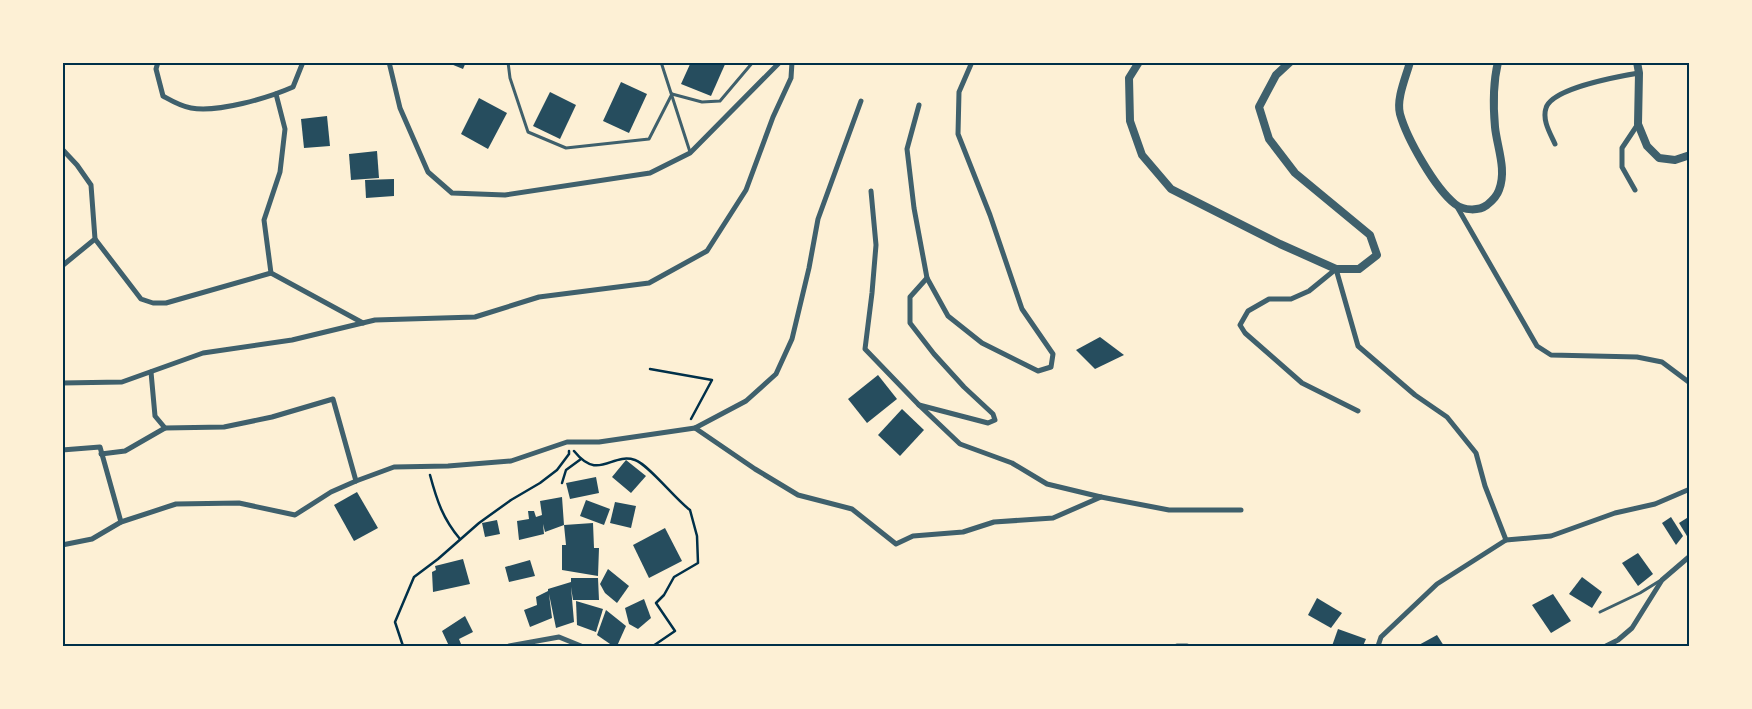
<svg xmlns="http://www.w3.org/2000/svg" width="1752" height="709" viewBox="0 0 1752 709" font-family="'Open Sans',sans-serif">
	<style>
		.building { fill: #264d5e }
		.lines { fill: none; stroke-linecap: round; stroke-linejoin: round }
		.path { stroke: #003049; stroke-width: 2.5 }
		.service { stroke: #3f606c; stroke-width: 3 }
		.minor { stroke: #3f606c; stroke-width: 5 }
		.tertiary { stroke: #3f606c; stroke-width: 8 }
		.neatline { fill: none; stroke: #003049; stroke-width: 2 }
	</style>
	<rect width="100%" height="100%" fill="#fdf0d5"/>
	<!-- building -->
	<g class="building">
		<polygon points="446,62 466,62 463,69"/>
		<polygon points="691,62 726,62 711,96 681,84"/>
		<polygon points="621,82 647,94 629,133 603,121"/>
		<polygon points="550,92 576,105 560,139 533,126"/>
		<polygon points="479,98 507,113 488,149 461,134"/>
		<polygon points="327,116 330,146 304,148 301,119"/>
		<polygon points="377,151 379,178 351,180 349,154"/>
		<polygon points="394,179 394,196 366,198 365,180"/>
		<polygon points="1100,337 1124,355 1095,369 1076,350"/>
		<polygon points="878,375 897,399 867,423 848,399"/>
		<polygon points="902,409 924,430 900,456 878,435"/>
		<polygon points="626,460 646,476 631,493 612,477"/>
		<polygon points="596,477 599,493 570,499 566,483"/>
		<polygon points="357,492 378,528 354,541 334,505"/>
		<polygon points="562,497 564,525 545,532 543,524 544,534 519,540 517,521 529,519 528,511 534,511 536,517 542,515 540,501"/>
		<polygon points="586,500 610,509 604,525 580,516"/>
		<polygon points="615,502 636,506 631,528 610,523"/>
		<polygon points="1690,516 1690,541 1679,523"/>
		<polygon points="1671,517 1683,536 1676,545 1662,523"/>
		<polygon points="497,520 500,534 485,537 482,523"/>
		<polygon points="593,523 594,548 599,548 598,576 562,570 562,545 566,545 564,525"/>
		<polygon points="665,528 682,561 649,578 633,545"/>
		<polygon points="1638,553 1653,574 1638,586 1622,563"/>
		<polygon points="463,559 470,584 433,592 432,572 436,570 435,566"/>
		<polygon points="530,560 535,576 509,582 505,567"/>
		<polygon points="608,569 629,586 617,603 605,593 600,584"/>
		<polygon points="1582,577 1602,592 1592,608 1569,594"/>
		<polygon points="571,578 598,578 599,600 573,600 571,587 574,622 556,628 549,594 552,618 530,627 524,610 537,605 536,597 548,591 548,589 571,582"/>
		<polygon points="1553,594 1571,621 1551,633 1532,605"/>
		<polygon points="1317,598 1342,613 1331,628 1308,615"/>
		<polygon points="644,599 651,618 638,629 629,624 625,608"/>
		<polygon points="576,601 603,609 596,632 577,625"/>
		<polygon points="606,610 626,626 617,646 613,646 597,635"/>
		<polygon points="465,616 473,632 459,639 461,644 455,646 449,646 442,631"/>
		<polygon points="1338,629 1366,639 1363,646 1332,646"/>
		<polygon points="1437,635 1444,646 1417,646"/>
	</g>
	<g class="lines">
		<!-- path -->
		<g class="path">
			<polyline points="650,369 712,380 691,419"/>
			<path d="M574,451c25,31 37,1 61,9 14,5 40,39 55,50l7,26 1,27 -24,14 -10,18 -8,8 19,28 -22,15"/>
			<path d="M430,475c7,26 13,44 30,64"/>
			<polyline points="562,483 566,470 581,459"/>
			<polyline points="403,646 395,622 414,577 438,559 479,523 511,500 540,483 557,470 569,454 569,451"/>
		</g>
		<!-- service -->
		<g class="service">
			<polyline points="508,62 510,78 528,132 566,148 649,139 672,94"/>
			<polyline points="661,62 690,152"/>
			<polyline points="672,94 702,102 720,101 753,62"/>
			<polyline points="1600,612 1640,593 1661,580"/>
		</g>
		<!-- minor -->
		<g class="minor">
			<path d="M158,62l-2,7 7,27c9,5 17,10 28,12 26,5 77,-10 102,-21l10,-25"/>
			<polyline points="389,62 400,108 428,172 452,193 505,195 650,173 690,153 780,62"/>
			<polyline points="276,94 285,129 280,172 264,220 271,273 363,323"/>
			<polyline points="919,105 907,149 914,208 927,278"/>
			<path d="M1555,144c-5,-11 -13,-24 -9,-36 6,-20 75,-32 93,-35"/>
			<polyline points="62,149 77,165 91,185 95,239 62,266"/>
			<polyline points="1635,190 1622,167 1622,148 1638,124"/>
			<polyline points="871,191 876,245 872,293 865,349 919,405"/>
			<polyline points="1456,205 1537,346 1551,355 1637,357 1662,362 1690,383"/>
			<polyline points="95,239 141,299 153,303 166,303 271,273"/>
			<polyline points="151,372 155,416 165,428 224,427 272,417 333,399 356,481"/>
			<polyline points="62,383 122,382 203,353 292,340 375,320 475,317 539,297 649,283 707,251 746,190 773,117 791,78 792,62"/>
			<polyline points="1358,411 1302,383 1245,333 1240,325 1248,311 1269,299 1291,299 1309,291 1336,269 1358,346 1415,395 1447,417 1476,453 1485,486 1506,540 1437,584 1381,637 1378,646"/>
			<polyline points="695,428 746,401 776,374 792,339 809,268 818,219 861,101"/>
			<polyline points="62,450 100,447 121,522"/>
			<polyline points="101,454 125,451 165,428"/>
			<polyline points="1101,497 1169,510 1241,510"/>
			<polyline points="1506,540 1551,536 1615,513 1655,504 1690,489"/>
			<polyline points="62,545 92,539 121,522 176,504 239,503 295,515 331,492 356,481 394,467 448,466 511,461 567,442 599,442 695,428 755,469 798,495 852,509 896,544 913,536 963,532 994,522 1053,518 1101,497 1047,484 1012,463 960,444 919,405 988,423 995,420 993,414 964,387 934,354 910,323 910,297 927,278 948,316 982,343 1038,371 1051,367 1053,354 1022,309 990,215 958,134 959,92 972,62"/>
			<polyline points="509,646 559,637 581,646"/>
			<polyline points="1177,646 1187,646"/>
			<polyline points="1606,646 1618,640 1632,628 1662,580 1690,556"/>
		</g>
		<!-- tertiary -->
		<g class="tertiary">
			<polyline points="1139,62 1129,78 1130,121 1142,155 1171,189 1280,244 1336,269 1359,269 1377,255 1370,235 1295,173 1269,139 1259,107 1276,75 1290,62"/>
			<path d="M1410,62c-4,15 -14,37 -10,52 7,25 35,74 55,90 9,7 24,7 32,1 5,-4 10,-9 12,-15 8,-20 -2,-43 -4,-63 -2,-22 -2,-44 3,-65"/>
			<polyline points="1637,62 1639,73 1638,124 1647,146 1659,158 1675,160 1690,155"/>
		</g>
	</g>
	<!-- border -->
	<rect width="1752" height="709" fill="none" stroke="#fdf0d5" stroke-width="128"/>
	<rect x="64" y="64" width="1624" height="581" class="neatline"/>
</svg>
